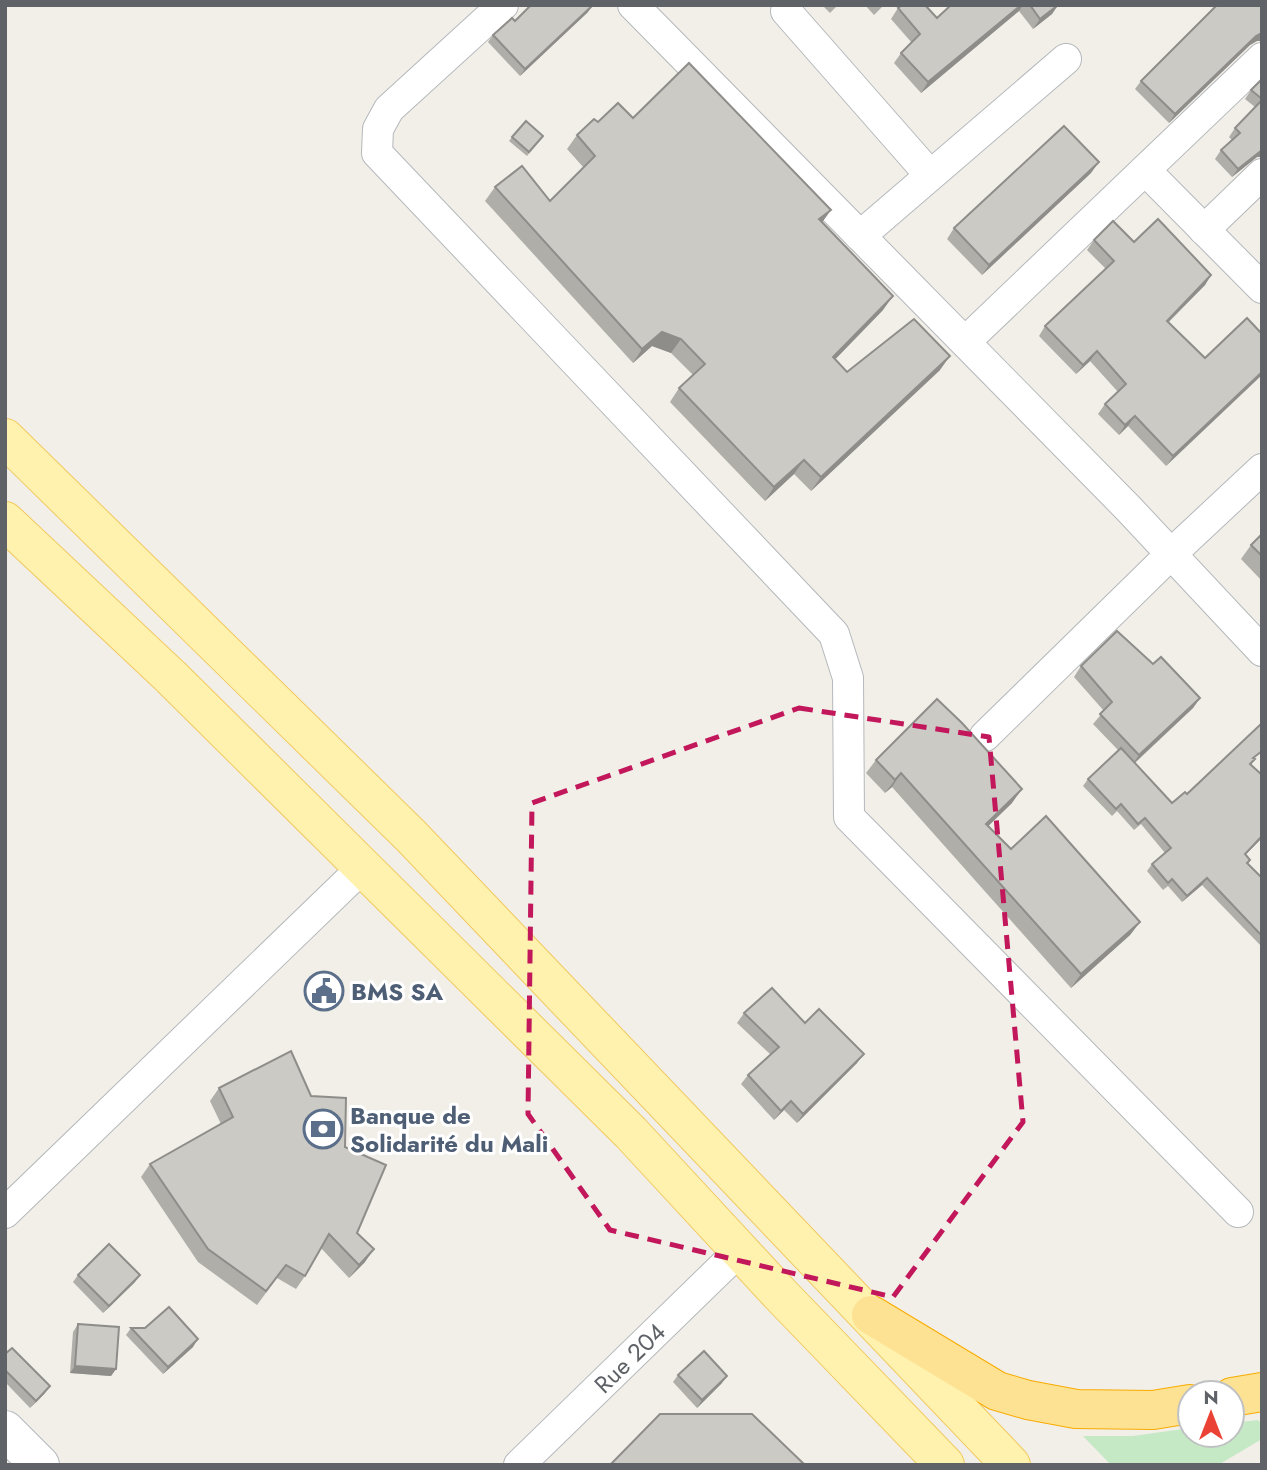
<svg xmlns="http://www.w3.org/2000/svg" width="1267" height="1470" viewBox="0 0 1267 1470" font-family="Jost,sans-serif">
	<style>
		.green { fill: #c5e8c5 }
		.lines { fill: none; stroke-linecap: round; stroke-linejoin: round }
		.street-casing { stroke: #b5b8bc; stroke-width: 32 }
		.secondary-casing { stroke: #b6babf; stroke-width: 40 }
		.primary-casing { stroke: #f2c960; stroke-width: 40 }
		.highway-casing { stroke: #f9ab00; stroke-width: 40 }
		.street { stroke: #fff; stroke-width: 30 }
		.secondary { stroke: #fff; stroke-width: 38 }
		.primary { stroke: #fff2af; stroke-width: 38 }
		.highway { stroke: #fde293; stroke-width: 38 }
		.wall { fill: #afaea9 }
		.shaded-wall { fill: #8f8d8a }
		.building { fill: #cccac5; stroke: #8f8d8a; stroke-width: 2 }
		.marked { fill: none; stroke: #c2185b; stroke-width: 5; stroke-dasharray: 14 9; stroke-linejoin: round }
		.labels { text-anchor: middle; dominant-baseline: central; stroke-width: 6; stroke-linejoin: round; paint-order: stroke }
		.service-label { font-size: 24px; font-weight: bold; fill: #4e5e75; stroke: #fff; text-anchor: start }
		.street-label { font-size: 24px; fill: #5f6368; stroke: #fff }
	</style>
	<rect width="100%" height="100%" fill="#f1efe8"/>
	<!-- green -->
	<polygon class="green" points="1258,1420 1262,1424 1262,1439 1218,1465 1111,1465 1083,1436 1133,1436 1190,1428 1190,1435 1232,1435 1232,1423"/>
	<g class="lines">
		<defs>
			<g id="street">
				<polyline points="503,5 389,109 378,129 377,153 834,634 848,678 849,817 1238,1212"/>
				<polyline points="633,5 1128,508 1262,651"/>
				<polyline points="786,11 930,175"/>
				<polyline points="1145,170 1262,288"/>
				<polyline points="1204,230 1262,174"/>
				<polyline points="860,236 1066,59"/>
				<polyline points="965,342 1262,58"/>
				<polyline points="985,736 1171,554 1262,469"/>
				<polyline points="5,1213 362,868"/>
				<path id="s1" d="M519,1465l220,-214"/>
			</g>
			<polyline id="secondary" points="5,1430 40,1465"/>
			<g id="primary">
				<polyline points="5,438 411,836 1011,1465"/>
				<polyline points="5,521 171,677 631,1133 780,1294 945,1465"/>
			</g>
			<g id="highway">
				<polyline points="871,1315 997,1391 1028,1400 1076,1409 1153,1410 1190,1404"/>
				<polyline points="1232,1397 1262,1392"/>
			</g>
		</defs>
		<!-- street casing -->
		<use href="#street" class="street-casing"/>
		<!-- secondary casing -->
		<use href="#secondary" class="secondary-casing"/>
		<!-- primary casing -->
		<use href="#primary" class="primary-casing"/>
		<!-- highway casing -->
		<use href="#highway" class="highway-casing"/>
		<!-- street -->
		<use href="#street" class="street"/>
		<!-- secondary -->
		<use href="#secondary" class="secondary"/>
		<!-- primary -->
		<use href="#primary" class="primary"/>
		<!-- highway -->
		<use href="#highway" class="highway"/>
	</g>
	<!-- wall -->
	<g class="wall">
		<polygon points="822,5 838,5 830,13"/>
		<polygon points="865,5 884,5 874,15"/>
		<polygon points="951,5 1058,5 1052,14 1033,29 1019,11 921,93 894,63 901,53 912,43 891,19 898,8 937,18"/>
		<polygon points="588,12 520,76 488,42 493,35"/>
		<polygon points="1257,41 1250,45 1169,123 1135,89 1141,81"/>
		<polygon points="1262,79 1262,157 1257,157 1232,177 1215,159 1221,150 1232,140 1229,137 1235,128 1255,107 1245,99 1251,90"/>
		<polygon points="633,118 822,222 883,310 835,359 847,372 940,370 811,491 794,474 765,501 670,402 679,388 693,375 671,353 652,346 633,363 485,201 495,187 550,201 584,168 567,149 577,135 598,122"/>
		<polygon points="543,136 527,156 509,141 512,137"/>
		<polygon points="1091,173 982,275 947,239 954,228"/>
		<polygon points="1094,240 1134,242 1211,275 1205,285 1169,322 1205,358 1262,334 1166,466 1128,426 1119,435 1098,414 1105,404 1118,392 1090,361 1076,374 1039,336 1045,326 1106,269 1087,250"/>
		<polygon points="1262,534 1262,581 1241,559 1251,545"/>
		<polygon points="1153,664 1200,698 1193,708 1135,763 1172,803 1187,794 1254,760 1251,765 1262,775 1262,838 1245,855 1250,860 1248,864 1262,878 1262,947 1202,885 1182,902 1168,886 1163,890 1147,871 1152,864 1165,853 1141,824 1134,830 1117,811 1112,816 1083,786 1088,779 1118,750 1093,724 1104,711 1074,677 1081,666"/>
		<polygon points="876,760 1012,803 988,826 1011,849 1140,922 1130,935 1071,988 892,787 885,793 866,773"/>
		<polygon points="744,1013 805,1023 857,1063 797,1123 784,1110 774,1120 741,1084 748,1075 771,1055 737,1023"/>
		<polygon points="219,1088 311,1096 345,1147 357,1233 365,1262 349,1278 321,1248 305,1276 296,1289 277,1278 257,1305 198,1262 141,1177 150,1164 221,1124 210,1101"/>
		<polygon points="78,1275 135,1282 103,1313 73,1282"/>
		<polygon points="78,1324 116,1369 111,1376 70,1373 73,1332"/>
		<polygon points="131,1328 145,1328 193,1347 163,1374 126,1335"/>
		<polygon points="5,1354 45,1393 30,1408 5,1382"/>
		<polygon points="678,1375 722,1383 697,1408 673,1382"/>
	</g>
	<!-- shaded-wall -->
	<g class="shaded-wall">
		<polygon points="593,5 588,12 520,76 525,69"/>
		<polygon points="1021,5 1023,5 1019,11 921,93 928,82"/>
		<polygon points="1058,5 1052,14 1033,29 1040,19"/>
		<polygon points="1262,33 1262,41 1257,41 1250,45 1169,123 1175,114 1256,36"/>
		<polygon points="1262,150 1262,157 1257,157 1232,177 1238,169"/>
		<polygon points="1099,162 1091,173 982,275 989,265"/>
		<polygon points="831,210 821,224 819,219"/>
		<polygon points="1211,275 1205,285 1160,330 1167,321"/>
		<polygon points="893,296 883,310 824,371 833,357"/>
		<polygon points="662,332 681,339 671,353 652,346 633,363 642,349"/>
		<polygon points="1097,351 1090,361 1076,374 1083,365"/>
		<polygon points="950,356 940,370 811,491 821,477"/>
		<polygon points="1262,372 1262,375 1166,466 1173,456"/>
		<polygon points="1135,416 1128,426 1119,435 1125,425"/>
		<polygon points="804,460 794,474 765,501 774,487"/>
		<polygon points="1200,698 1193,708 1132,765 1139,755"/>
		<polygon points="901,773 892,787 885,793 895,780"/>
		<polygon points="1022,789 1012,803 977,837 986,824"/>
		<polygon points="1262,836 1262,838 1240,860 1245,854"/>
		<polygon points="1207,878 1202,885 1182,902 1187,896"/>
		<polygon points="1140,922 1130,935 1071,988 1081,974"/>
		<polygon points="864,1054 857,1063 797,1123 803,1114"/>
		<polygon points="791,1101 784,1110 774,1120 781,1111"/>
		<polygon points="374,1249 365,1262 349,1278 359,1265"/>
		<polygon points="140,1275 135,1282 103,1313 109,1306"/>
		<polygon points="198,1339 193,1347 163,1374 168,1367"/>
		<polygon points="75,1366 116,1369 111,1376 70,1373"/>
		<polygon points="727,1376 722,1383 697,1408 702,1400"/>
		<polygon points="50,1386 45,1393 30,1408 36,1401"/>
	</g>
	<!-- building -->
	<g class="building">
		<polygon points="531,5 593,5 525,69 493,35 512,18 515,21"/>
		<polygon points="902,5 925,5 937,18 951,5 1021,5 928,82 901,53 920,34 898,8"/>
		<polygon points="1030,5 1058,5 1040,19"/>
		<polygon points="1217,5 1262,5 1262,33 1256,36 1175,114 1141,81"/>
		<polygon points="689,63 831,210 819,219 893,296 833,357 847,372 914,319 950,356 821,477 804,460 774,487 679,388 705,364 681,339 662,332 642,349 495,187 522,166 550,201 595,156 577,135 594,119 598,122 618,103 633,118"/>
		<polygon points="1262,79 1262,99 1251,90"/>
		<polygon points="1262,100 1262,150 1238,169 1221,150 1240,133 1235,128"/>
		<polygon points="526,121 543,136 529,152 512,137"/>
		<polygon points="1064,126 1099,162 989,265 954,228"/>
		<polygon points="1158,219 1211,275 1167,321 1205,358 1247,318 1262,334 1262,372 1173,456 1135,416 1125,425 1105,404 1126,384 1097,351 1083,365 1045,326 1114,261 1094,240 1113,221 1134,242"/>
		<polygon points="1262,534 1262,556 1251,545"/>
		<polygon points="1117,631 1153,664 1161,657 1200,698 1139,755 1100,714 1112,702 1081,666"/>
		<polygon points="937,699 962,723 1022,789 986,824 1011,849 1046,816 1140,922 1081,974 901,773 895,780 876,760"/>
		<polygon points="1262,723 1262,751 1253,758 1255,759 1250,764 1262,775 1262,836 1245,854 1250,860 1247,863 1262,878 1262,936 1207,878 1187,896 1172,879 1168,883 1152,864 1171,848 1145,818 1138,824 1121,804 1116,809 1088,779 1121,748 1172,803 1185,792 1187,794"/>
		<polygon points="772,988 805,1023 819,1009 864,1054 803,1114 791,1101 781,1111 748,1075 779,1047 744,1013"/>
		<polygon points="291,1051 311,1096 346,1098 345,1147 386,1165 357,1233 374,1249 359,1265 329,1234 305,1276 286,1265 266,1291 208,1249 150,1164 233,1117 219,1088"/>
		<polygon points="109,1244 140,1275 109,1306 78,1275"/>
		<polygon points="169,1307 198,1339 168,1367 131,1328 145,1328"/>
		<polygon points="78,1324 119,1327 116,1369 75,1366"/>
		<polygon points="12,1348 50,1386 36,1401 5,1370 5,1354"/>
		<polygon points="704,1351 727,1376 702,1400 678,1375"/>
		<polygon points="660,1414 752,1414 805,1465 610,1465"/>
	</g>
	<!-- marked area -->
	<path class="marked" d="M799,708l190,29 34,385 -130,175 -283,-67 -82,-116 4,-311z"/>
	<!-- icons -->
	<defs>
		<symbol id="civic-ring" viewBox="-11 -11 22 22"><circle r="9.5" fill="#fff" stroke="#5c6f8a" stroke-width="1.5"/><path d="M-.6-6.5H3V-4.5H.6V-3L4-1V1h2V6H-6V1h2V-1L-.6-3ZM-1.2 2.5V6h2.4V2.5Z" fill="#5c6f8a"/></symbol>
		<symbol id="bank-ring" viewBox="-11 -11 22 22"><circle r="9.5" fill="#fff" stroke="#5c6f8a" stroke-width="1.5"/><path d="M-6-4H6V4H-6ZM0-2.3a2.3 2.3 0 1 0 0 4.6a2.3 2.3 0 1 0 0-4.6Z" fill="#5c6f8a"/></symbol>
	</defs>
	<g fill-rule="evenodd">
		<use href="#civic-ring" x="302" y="969" width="44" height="44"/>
		<use href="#bank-ring" x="301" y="1107" width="44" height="44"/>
	</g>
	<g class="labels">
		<!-- service labels -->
		<g class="service-label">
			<text x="351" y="991">BMS SA</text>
			<text x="350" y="1115">Banque de<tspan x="350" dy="28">Solidarité du Mali</tspan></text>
		</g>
		<!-- street labels -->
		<g class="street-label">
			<text stroke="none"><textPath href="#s1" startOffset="154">Rue 204</textPath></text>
		</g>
	</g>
	<!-- border -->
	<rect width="1267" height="1470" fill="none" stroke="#5f6368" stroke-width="14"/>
	<!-- north arrow -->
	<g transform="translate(1211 1414)"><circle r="33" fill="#ffffff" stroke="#bfc1c3" stroke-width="2"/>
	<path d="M0-5L12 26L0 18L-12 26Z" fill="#ea4335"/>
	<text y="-10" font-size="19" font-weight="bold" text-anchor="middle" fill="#5f6368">N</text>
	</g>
</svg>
